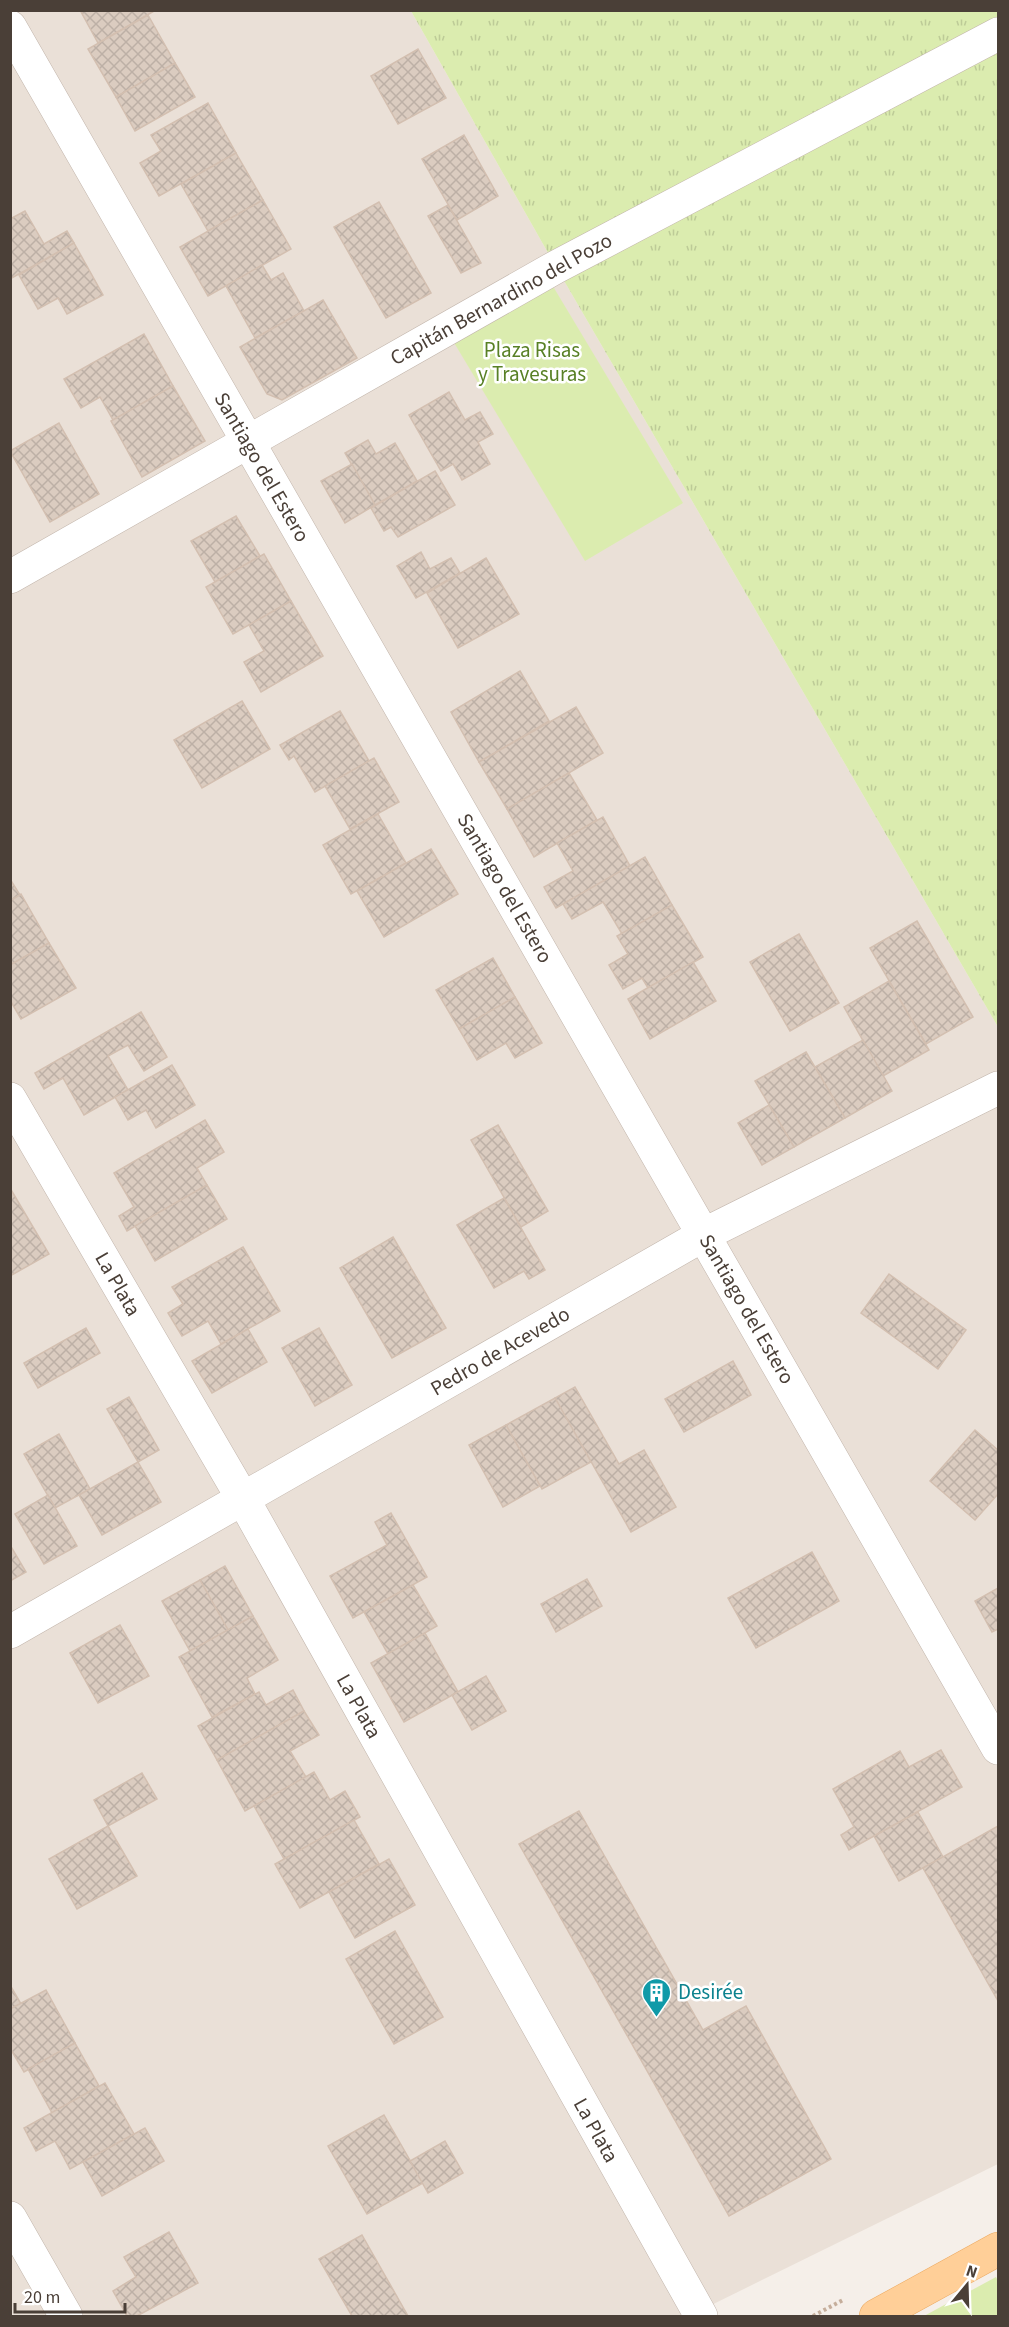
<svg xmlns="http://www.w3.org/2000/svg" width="1009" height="2327" viewBox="0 0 1009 2327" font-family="'Source Sans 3',sans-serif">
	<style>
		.residential { fill: #eae0d7 }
		.grass { fill: url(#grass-tufts) }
		.park { fill: #dbecaf }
		.building { fill: url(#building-cross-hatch); stroke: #d3bfb0; stroke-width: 1.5 }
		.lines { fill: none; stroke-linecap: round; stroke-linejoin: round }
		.minor-casing { stroke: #c2b5ab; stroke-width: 34 }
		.major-casing { stroke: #eca960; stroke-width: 34 }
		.path { stroke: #c5ae9b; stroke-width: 4; stroke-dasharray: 3 3; stroke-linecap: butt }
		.minor { stroke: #fff; stroke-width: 33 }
		.major { stroke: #ffcf98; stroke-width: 33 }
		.labels { text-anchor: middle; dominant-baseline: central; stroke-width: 5; stroke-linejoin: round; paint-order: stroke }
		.street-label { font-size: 21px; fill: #4a3f37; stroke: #fff }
		.park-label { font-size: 21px; fill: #588025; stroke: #fff }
		.culture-label { font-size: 21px; fill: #0d838f; stroke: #fff; text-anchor: start }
	</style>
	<defs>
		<pattern id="grass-tufts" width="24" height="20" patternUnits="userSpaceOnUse" patternTransform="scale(1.5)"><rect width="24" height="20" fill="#dbecaf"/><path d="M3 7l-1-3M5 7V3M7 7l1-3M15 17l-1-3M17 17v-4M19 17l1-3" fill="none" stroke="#bdcb97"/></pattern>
		<pattern id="building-cross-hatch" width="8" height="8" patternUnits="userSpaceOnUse" patternTransform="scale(1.5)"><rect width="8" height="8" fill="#dbccc0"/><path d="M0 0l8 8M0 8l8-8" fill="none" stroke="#bdb0a6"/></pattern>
	</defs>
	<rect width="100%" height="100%" fill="#f5efe9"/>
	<!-- residential -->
	<polygon class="residential" points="11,11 411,11 556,267 998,1027 998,2164 689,2316 11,2316"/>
	<!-- grass -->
	<polygon class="grass" points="411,11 998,11 998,1027 556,267"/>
	<!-- park -->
	<g class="park">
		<polygon points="551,283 683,503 585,561 453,341"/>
		<polygon points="996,2277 998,2281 998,2316 924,2316"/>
	</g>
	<!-- building -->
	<g class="building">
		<polygon points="80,10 156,10 98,43"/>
		<polygon points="148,15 175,63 116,97 88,49"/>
		<polygon points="418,49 446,98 398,124 371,76"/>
		<polygon points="175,63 195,97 135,131 116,97"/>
		<polygon points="208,103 236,153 159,196 140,163 161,151 151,135"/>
		<polygon points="464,135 498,196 457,220 422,159"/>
		<polygon points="236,153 263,200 208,231 181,184"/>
		<polygon points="263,200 291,249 208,296 180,247"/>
		<polygon points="379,202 431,293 386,318 334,227"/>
		<polygon points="448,205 481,263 461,273 428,216"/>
		<polygon points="25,211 44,244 67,231 74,243 10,279 10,219"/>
		<polygon points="74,243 103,295 67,314 58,298 38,309 19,275"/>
		<polygon points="262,265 271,280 283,273 304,311 255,338 226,286"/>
		<polygon points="323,300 357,358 282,400 267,394 240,347"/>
		<polygon points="144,334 173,386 113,420 100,397 81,408 64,379"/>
		<polygon points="173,386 205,441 142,477 111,421"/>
		<polygon points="449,392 465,420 480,412 493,434 478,442 490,464 462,480 453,464 441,471 409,415"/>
		<polygon points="59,423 99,494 50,522 10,451"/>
		<polygon points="368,440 376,454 395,443 417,481 375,505 345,453"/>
		<polygon points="352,464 375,505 345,523 321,481"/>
		<polygon points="435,471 455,505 398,537 391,527 384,531 371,508"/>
		<polygon points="236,516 260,556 215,582 191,541"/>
		<polygon points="421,552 430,569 451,558 460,573 416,598 397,566"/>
		<polygon points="264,554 291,601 233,634 206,587"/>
		<polygon points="486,558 519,614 458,648 427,593"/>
		<polygon points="291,601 323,656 261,692 244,662 264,651 249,625"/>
		<polygon points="520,671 549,721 479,762 451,712"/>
		<polygon points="242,701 270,749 202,788 174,740"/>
		<polygon points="576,707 603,753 507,809 479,762"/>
		<polygon points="340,711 369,761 315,792 294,756 289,760 280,745"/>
		<polygon points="374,758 399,802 350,829 325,786"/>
		<polygon points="569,773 597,820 534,857 507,809"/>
		<polygon points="378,814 406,863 351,894 323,845"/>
		<polygon points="603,817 630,866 556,908 544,887 573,871 557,843"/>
		<polygon points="431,849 458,894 384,937 357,891"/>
		<polygon points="645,857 672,905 622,934 603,902 572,919 563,904"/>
		<polygon points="10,879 20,895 10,901"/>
		<polygon points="21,894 49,943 10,965 10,901"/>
		<polygon points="672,905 703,957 648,988 642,978 623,989 609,965 628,954 617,936"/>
		<polygon points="917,921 973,1017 926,1044 870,948"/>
		<polygon points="799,934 839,1003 790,1031 750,962"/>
		<polygon points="49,943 76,988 21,1019 10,1000 10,965"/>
		<polygon points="493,958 515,997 459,1029 436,990"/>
		<polygon points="693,962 716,1001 650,1039 628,999"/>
		<polygon points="889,981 929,1050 883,1076 844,1007"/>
		<polygon points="515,997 542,1043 515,1058 506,1043 477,1060 459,1029"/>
		<polygon points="141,1012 167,1057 144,1071 128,1045 108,1056 128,1090 84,1115 63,1078 44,1089 35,1073"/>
		<polygon points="863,1040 892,1091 845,1118 815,1067"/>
		<polygon points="806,1052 845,1118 794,1147 755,1081"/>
		<polygon points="172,1065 195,1105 156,1128 146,1110 128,1120 115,1097"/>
		<polygon points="769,1105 794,1147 762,1165 738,1123"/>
		<polygon points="205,1120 224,1152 197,1168 207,1185 127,1231 119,1216 134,1207 114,1173"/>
		<polygon points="498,1125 548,1211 521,1227 471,1140"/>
		<polygon points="207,1185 227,1219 155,1261 135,1226"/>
		<polygon points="10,1188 49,1254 10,1276"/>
		<polygon points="504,1198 545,1270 529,1279 524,1271 494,1288 457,1225"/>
		<polygon points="393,1237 446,1328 392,1358 340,1268"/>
		<polygon points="243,1247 280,1311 221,1344 208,1321 182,1336 168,1313 183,1304 172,1287"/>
		<polygon points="889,1274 966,1330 938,1369 861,1313"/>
		<polygon points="86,1328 100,1353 38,1388 24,1363"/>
		<polygon points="319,1328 352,1385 315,1406 282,1348"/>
		<polygon points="248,1329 267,1362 212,1393 192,1361"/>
		<polygon points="733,1361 751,1395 684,1432 665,1399"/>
		<polygon points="575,1387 619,1464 644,1450 676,1507 631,1532 555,1398"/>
		<polygon points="129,1397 159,1450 138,1462 107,1409"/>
		<polygon points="555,1398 591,1462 542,1489 506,1425"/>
		<polygon points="506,1425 540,1486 503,1507 469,1445"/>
		<polygon points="975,1430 998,1450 998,1494 975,1520 930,1481"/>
		<polygon points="59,1434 90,1489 55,1508 24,1454"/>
		<polygon points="138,1462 161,1502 102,1535 79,1495"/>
		<polygon points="48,1495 77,1546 44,1564 15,1514"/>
		<polygon points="391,1513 427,1577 353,1618 330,1576 387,1545 375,1522"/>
		<polygon points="10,1545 26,1572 10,1581"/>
		<polygon points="812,1552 839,1601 756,1648 728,1598"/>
		<polygon points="225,1566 253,1616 228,1630 200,1580"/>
		<polygon points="587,1579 602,1606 556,1632 541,1604"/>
		<polygon points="200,1580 228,1630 190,1651 162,1601"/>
		<polygon points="413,1585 437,1626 388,1654 364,1612"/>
		<polygon points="998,1588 998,1629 992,1632 975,1601"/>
		<polygon points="253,1616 278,1660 247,1678 255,1694 212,1717 179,1657"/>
		<polygon points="120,1625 149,1676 98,1703 70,1653"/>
		<polygon points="425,1633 458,1692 404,1722 371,1663"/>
		<polygon points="486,1676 506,1711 472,1730 452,1695"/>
		<polygon points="293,1690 304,1711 217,1760 198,1726 259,1692 266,1705"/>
		<polygon points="304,1711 319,1735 290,1751 306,1777 245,1811 217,1760"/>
		<polygon points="941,1750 962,1787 849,1850 841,1835 854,1827 833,1789 900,1751 909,1767"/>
		<polygon points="314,1772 330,1800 345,1791 360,1817 284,1859 254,1806"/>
		<polygon points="142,1773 157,1799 108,1826 94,1800"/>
		<polygon points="579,1811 703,2030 746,2006 831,2159 729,2216 519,1844"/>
		<polygon points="918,1812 943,1857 899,1881 874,1836"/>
		<polygon points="354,1820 379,1864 300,1908 275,1864"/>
		<polygon points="108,1826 137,1876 77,1909 49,1859"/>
		<polygon points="998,1826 998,2001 923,1868"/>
		<polygon points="389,1859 415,1905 355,1938 329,1892"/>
		<polygon points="395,1931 443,2017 394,2044 346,1959"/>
		<polygon points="10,1985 21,2004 10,2009"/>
		<polygon points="46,1990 75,2043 24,2072 10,2048 10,2009"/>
		<polygon points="75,2043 99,2086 52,2113 28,2069"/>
		<polygon points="105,2083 134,2134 70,2169 55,2141 36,2151 24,2128"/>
		<polygon points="384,2115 423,2183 367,2214 328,2146"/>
		<polygon points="145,2128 164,2161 102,2196 83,2162"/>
		<polygon points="445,2141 463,2173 428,2193 410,2161"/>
		<polygon points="169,2232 198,2283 137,2316 127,2316 113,2291 136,2277 124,2257"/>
		<polygon points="362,2235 408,2316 352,2316 319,2259"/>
	</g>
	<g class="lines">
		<defs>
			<g id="minor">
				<polyline points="10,27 998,1748"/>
				<polyline points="10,577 556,267 998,34"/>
				<polyline points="10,1099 243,1499 701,2316"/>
				<polyline points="10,1632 705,1234 998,1088"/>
				<polyline points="10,2218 66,2316"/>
			</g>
			<polyline id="major" points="876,2316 998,2249"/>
		</defs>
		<!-- minor casing -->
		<use href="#minor" class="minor-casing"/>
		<!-- major casing -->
		<use href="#major" class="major-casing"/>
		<!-- path -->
		<polyline class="path" points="813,2316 843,2300"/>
		<!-- minor -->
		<use href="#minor" class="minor"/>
		<!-- major -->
		<use href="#major" class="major"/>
	</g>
	<!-- icons -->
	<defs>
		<symbol id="building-pin" viewBox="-11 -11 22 30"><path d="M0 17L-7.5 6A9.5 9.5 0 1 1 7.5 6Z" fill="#0f9aa8" stroke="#fff"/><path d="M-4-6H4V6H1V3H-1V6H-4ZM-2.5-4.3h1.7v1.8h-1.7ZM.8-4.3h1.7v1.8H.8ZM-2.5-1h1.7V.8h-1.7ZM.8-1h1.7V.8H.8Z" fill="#fff"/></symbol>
	</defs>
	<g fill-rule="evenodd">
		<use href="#building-pin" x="640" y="1976" width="33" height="45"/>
	</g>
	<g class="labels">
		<!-- street labels -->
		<g class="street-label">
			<text transform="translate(501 299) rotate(-29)">Capitán Bernardino del Pozo</text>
			<text transform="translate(262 467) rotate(60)">Santiago del Estero</text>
			<text transform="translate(505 888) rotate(60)">Santiago del Estero</text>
			<text transform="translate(118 1284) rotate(60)">La Plata</text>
			<text transform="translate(747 1309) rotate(60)">Santiago del Estero</text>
			<text transform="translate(500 1351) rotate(-30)">Pedro de Acevedo</text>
			<text transform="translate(359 1706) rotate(61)">La Plata</text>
			<text transform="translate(596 2130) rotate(61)">La Plata</text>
		</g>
		<!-- park labels -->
		<g class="park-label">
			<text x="532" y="350">Plaza Risas<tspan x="532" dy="24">y Travesuras</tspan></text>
		</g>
		<!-- culture labels -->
		<g class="culture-label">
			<text x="678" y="1992">Desirée</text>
		</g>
	</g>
	<!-- border -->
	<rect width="1009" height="2327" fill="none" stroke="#4a3f37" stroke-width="24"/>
	<!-- north arrow -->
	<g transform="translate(967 2285) rotate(19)" stroke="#ffffff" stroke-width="4.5" paint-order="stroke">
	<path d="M0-4.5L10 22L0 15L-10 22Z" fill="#4a3f37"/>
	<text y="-9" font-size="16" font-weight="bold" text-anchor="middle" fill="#4a3f37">N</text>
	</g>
	<!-- scale -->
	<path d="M15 2303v9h110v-9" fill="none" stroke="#4a3f37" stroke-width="3"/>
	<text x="24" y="2303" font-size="18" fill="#4a3f37" stroke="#ffffff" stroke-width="4.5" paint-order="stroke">20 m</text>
</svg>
